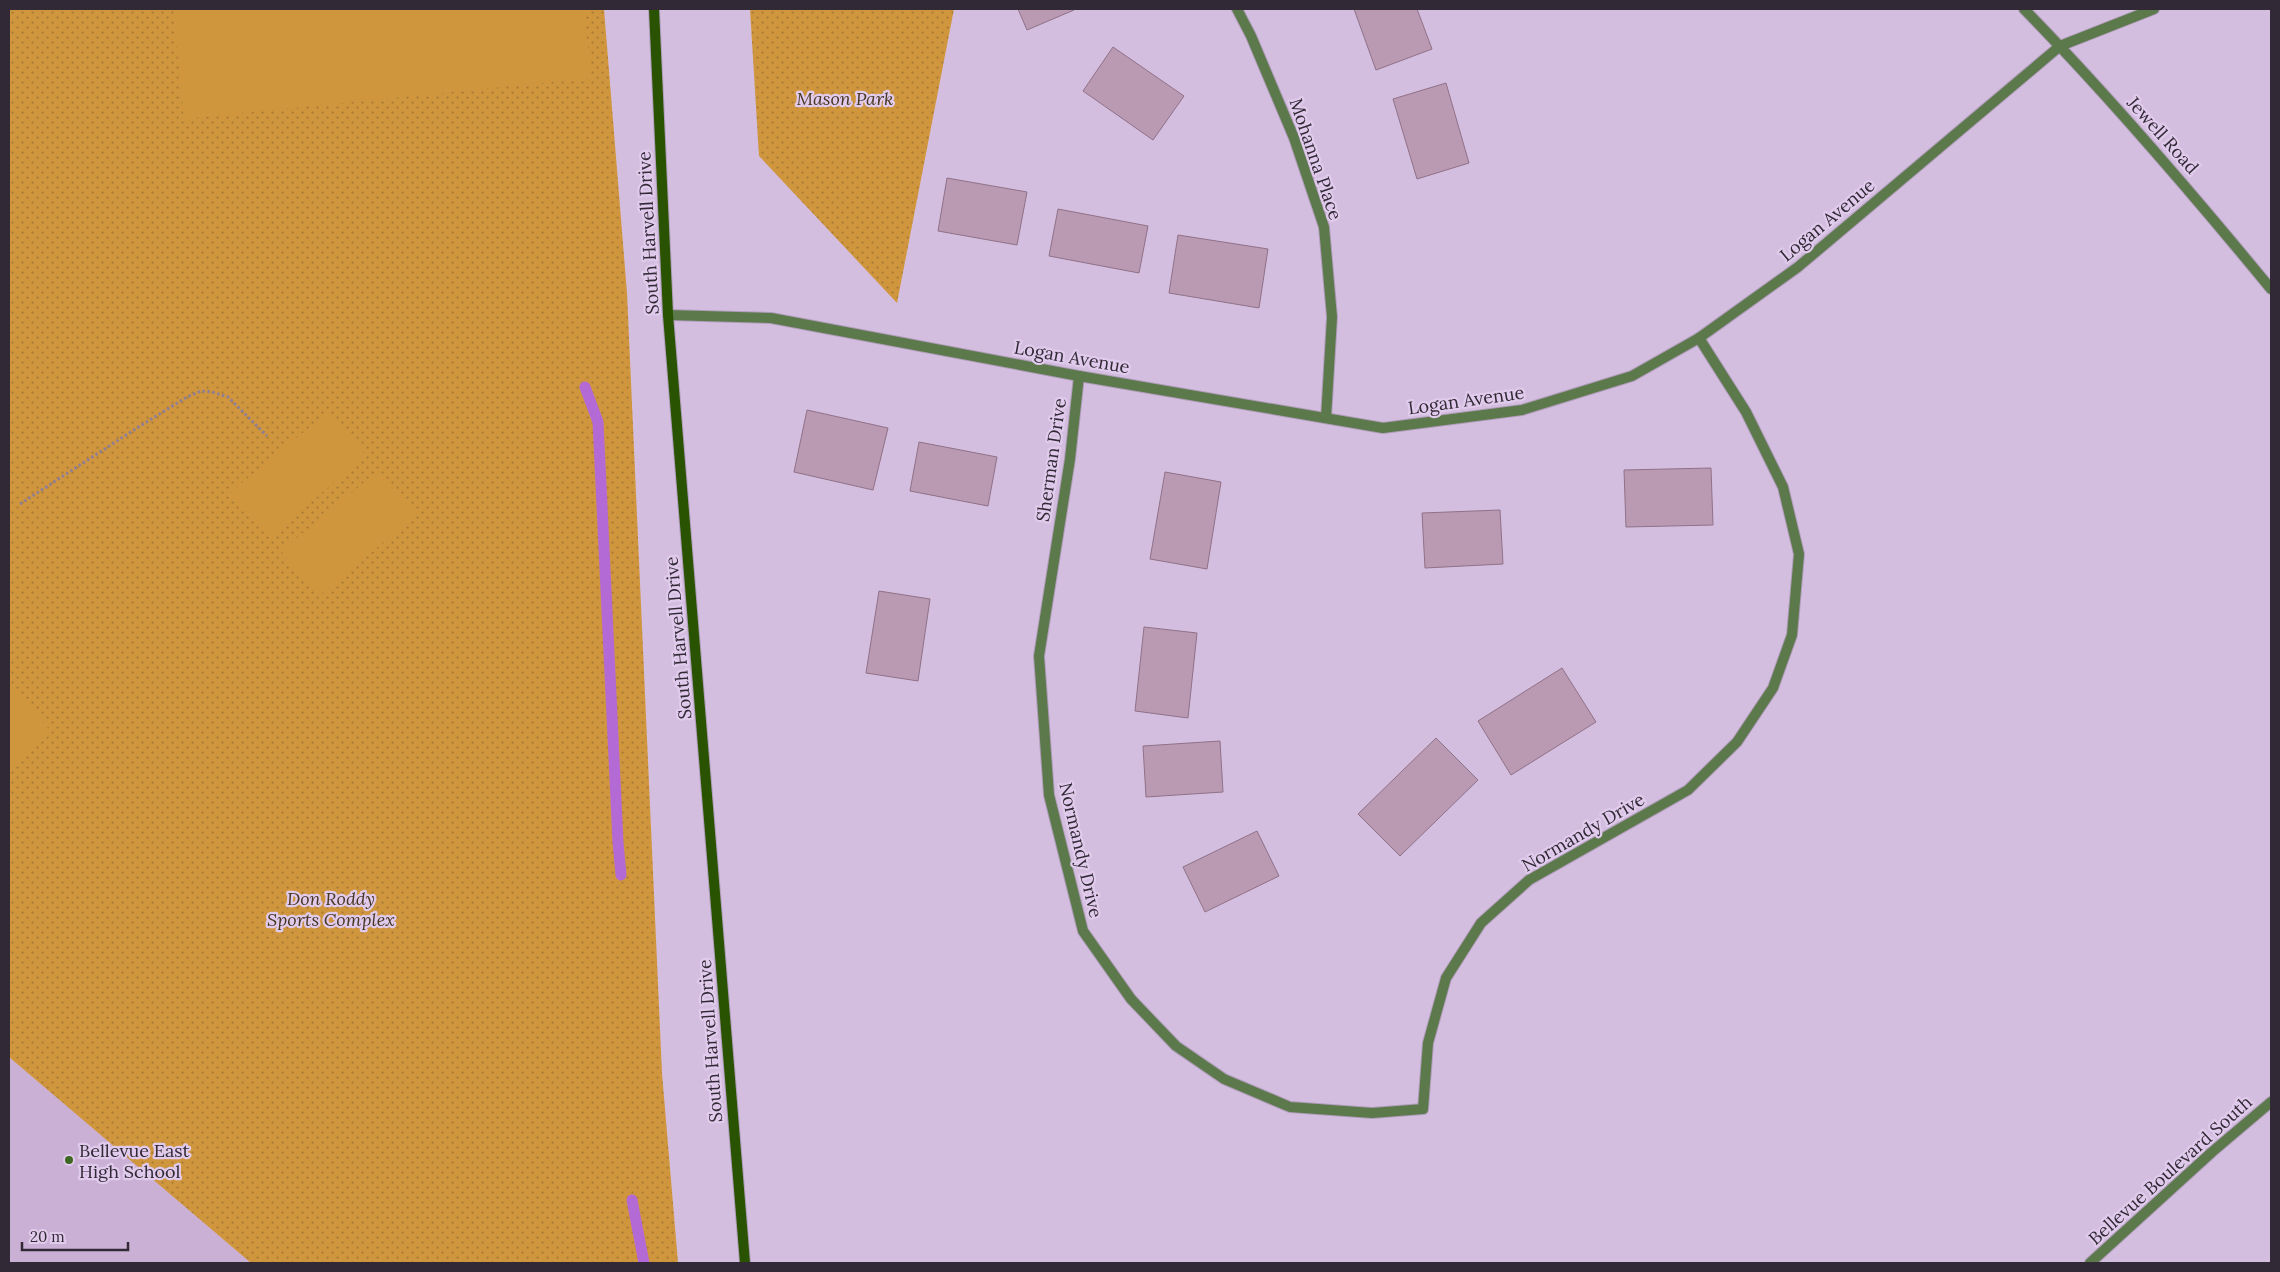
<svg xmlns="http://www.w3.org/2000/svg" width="2280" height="1272" viewBox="0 0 2280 1272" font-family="Lora,serif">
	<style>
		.built { fill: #cab0d5 }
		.grass { fill: url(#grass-dots) }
		.garden { fill: #d0963e }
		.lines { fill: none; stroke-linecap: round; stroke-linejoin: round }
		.stream { stroke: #b46ad4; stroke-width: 11 }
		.building { fill: #ba9ab2; stroke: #8f7188 }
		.minor-casing { stroke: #b09dba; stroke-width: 12 }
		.tertiary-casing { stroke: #b09dba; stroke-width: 12 }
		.secondary-casing { stroke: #b09dba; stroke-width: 12 }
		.path { stroke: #8f7f97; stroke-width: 3; stroke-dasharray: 2.5 2.5; stroke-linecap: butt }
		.minor { stroke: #5c794c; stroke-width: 10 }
		.tertiary { stroke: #5c794c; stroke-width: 10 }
		.secondary { stroke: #295301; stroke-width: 10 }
		.poi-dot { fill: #3e6722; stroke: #e1cbec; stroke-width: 2 }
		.labels { text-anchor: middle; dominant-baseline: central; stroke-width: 4.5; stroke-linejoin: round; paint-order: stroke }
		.park-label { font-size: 18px; font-style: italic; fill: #463722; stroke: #e1cbec }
		.street-label { font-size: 18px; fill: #312935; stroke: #e1cbec }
		.poi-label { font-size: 18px; fill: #312935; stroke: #e1cbec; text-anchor: start }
	</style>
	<defs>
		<pattern id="grass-dots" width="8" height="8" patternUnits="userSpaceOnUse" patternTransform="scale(1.25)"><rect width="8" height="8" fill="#d0963e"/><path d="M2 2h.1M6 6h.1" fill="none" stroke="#a97a35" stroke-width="1.8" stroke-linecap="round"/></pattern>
	</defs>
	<rect width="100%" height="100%" fill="#d4bedf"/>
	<!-- built -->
	<polygon class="built" points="9,1057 251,1263 9,1263"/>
	<!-- grass -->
	<g class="grass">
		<polygon points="9,9 604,9 627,293 662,1073 678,1263 251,1263 9,1057"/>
		<polygon points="750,9 954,9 897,303 759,156"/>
	</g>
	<!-- garden -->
	<g class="garden">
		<polygon points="173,9 584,9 591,78 184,119"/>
		<polygon points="329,411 366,456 269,537 231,492"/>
		<polygon points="379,470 416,515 319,596 281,551"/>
		<polygon points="14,686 52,733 9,768 9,690"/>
	</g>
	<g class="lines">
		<!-- stream -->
		<g class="stream">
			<polyline points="585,387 598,422 618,842 621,875"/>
			<polyline points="632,1200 644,1263"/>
		</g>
	</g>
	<!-- building -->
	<g class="building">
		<polygon points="1018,9 1073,9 1074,10 1027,30"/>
		<polygon points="1354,9 1417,9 1432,49 1376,70"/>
		<polygon points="1113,47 1184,96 1153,140 1083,91"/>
		<polygon points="1446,83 1469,163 1417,179 1393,99"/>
		<polygon points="947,178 1027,192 1017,245 938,231"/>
		<polygon points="1058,209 1148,226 1139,273 1049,256"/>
		<polygon points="1178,235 1268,249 1259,308 1169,293"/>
		<polygon points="807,410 888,428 873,490 794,472"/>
		<polygon points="919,442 997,457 988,506 910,491"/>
		<polygon points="1711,468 1713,525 1626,527 1624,470"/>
		<polygon points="1165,472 1221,482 1207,569 1150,559"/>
		<polygon points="1500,510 1503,564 1425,568 1422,513"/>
		<polygon points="879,591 930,599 918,681 866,673"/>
		<polygon points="1144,627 1197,633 1188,718 1135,711"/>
		<polygon points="1562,668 1596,722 1511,775 1478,721"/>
		<polygon points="1436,738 1478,780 1400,856 1358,814"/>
		<polygon points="1220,741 1223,792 1146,797 1143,746"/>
		<polygon points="1257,831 1279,876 1205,912 1183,867"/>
	</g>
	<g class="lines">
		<defs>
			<g id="minor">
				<polyline points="1237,9 1251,36 1294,138 1324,227 1332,317 1326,418"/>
				<polyline points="668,315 771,318 1079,376 1383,428 1522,410 1632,376 1699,338 1798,267 2060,46 2154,9"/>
				<polyline points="1079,376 1070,459 1039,656 1049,795 1083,931 1131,999 1176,1046 1224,1079 1290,1107 1372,1113 1423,1109 1428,1043 1446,978 1481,923 1529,880 1688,790 1737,742 1773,688 1792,635 1799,554 1783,487 1746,412 1699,338"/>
			</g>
			<g id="tertiary">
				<path d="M2024,9c87,89 168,184 247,280"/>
				<polyline points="2090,1263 2212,1152 2271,1102"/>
			</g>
			<polyline id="secondary" points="654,9 668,315 745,1263"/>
		</defs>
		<!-- minor casing -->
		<use href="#minor" class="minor-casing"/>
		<!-- tertiary casing -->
		<use href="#tertiary" class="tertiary-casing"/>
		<!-- secondary casing -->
		<use href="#secondary" class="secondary-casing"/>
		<!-- path -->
		<polyline class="path" points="20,504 140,426 187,397 201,391 212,392 228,397 267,436"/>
		<!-- minor -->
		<use href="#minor" class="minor"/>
		<!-- tertiary -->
		<use href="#tertiary" class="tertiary"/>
		<!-- secondary -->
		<use href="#secondary" class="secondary"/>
	</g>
	<!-- markers -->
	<circle class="poi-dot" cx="69" cy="1160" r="5"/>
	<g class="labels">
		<!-- park labels -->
		<g class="park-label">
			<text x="845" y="98">Mason Park</text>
			<text x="331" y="898">Don Roddy<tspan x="331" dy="21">Sports Complex</tspan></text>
		</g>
		<!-- street labels -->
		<g class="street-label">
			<text transform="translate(2163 135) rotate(48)">Jewell Road</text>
			<text transform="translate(1316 159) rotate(71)">Mohanna Place</text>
			<text transform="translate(1827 220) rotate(-40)">Logan Avenue</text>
			<text transform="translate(648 233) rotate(-93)">South Harvell Drive</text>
			<text transform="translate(1072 357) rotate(10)">Logan Avenue</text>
			<text transform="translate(1466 400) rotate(-8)">Logan Avenue</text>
			<text transform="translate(1051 460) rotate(-82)">Sherman Drive</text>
			<text transform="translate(678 638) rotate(-95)">South Harvell Drive</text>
			<text transform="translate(1583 832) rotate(-30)">Normandy Drive</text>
			<text transform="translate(1081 850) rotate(77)">Normandy Drive</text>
			<text transform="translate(710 1041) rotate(-94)">South Harvell Drive</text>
			<text transform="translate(2170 1170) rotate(-42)">Bellevue Boulevard South</text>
		</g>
		<!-- poi labels -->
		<g class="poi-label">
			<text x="79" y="1150">Bellevue East<tspan x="79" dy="21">High School</tspan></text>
		</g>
	</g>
	<!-- border -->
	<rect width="2280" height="1272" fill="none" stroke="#312935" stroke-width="20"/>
	<!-- scale -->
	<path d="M22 1242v8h106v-8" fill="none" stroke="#312935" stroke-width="2.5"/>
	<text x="30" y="1242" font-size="15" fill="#312935" stroke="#e1cbec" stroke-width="4" paint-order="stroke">20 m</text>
</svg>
